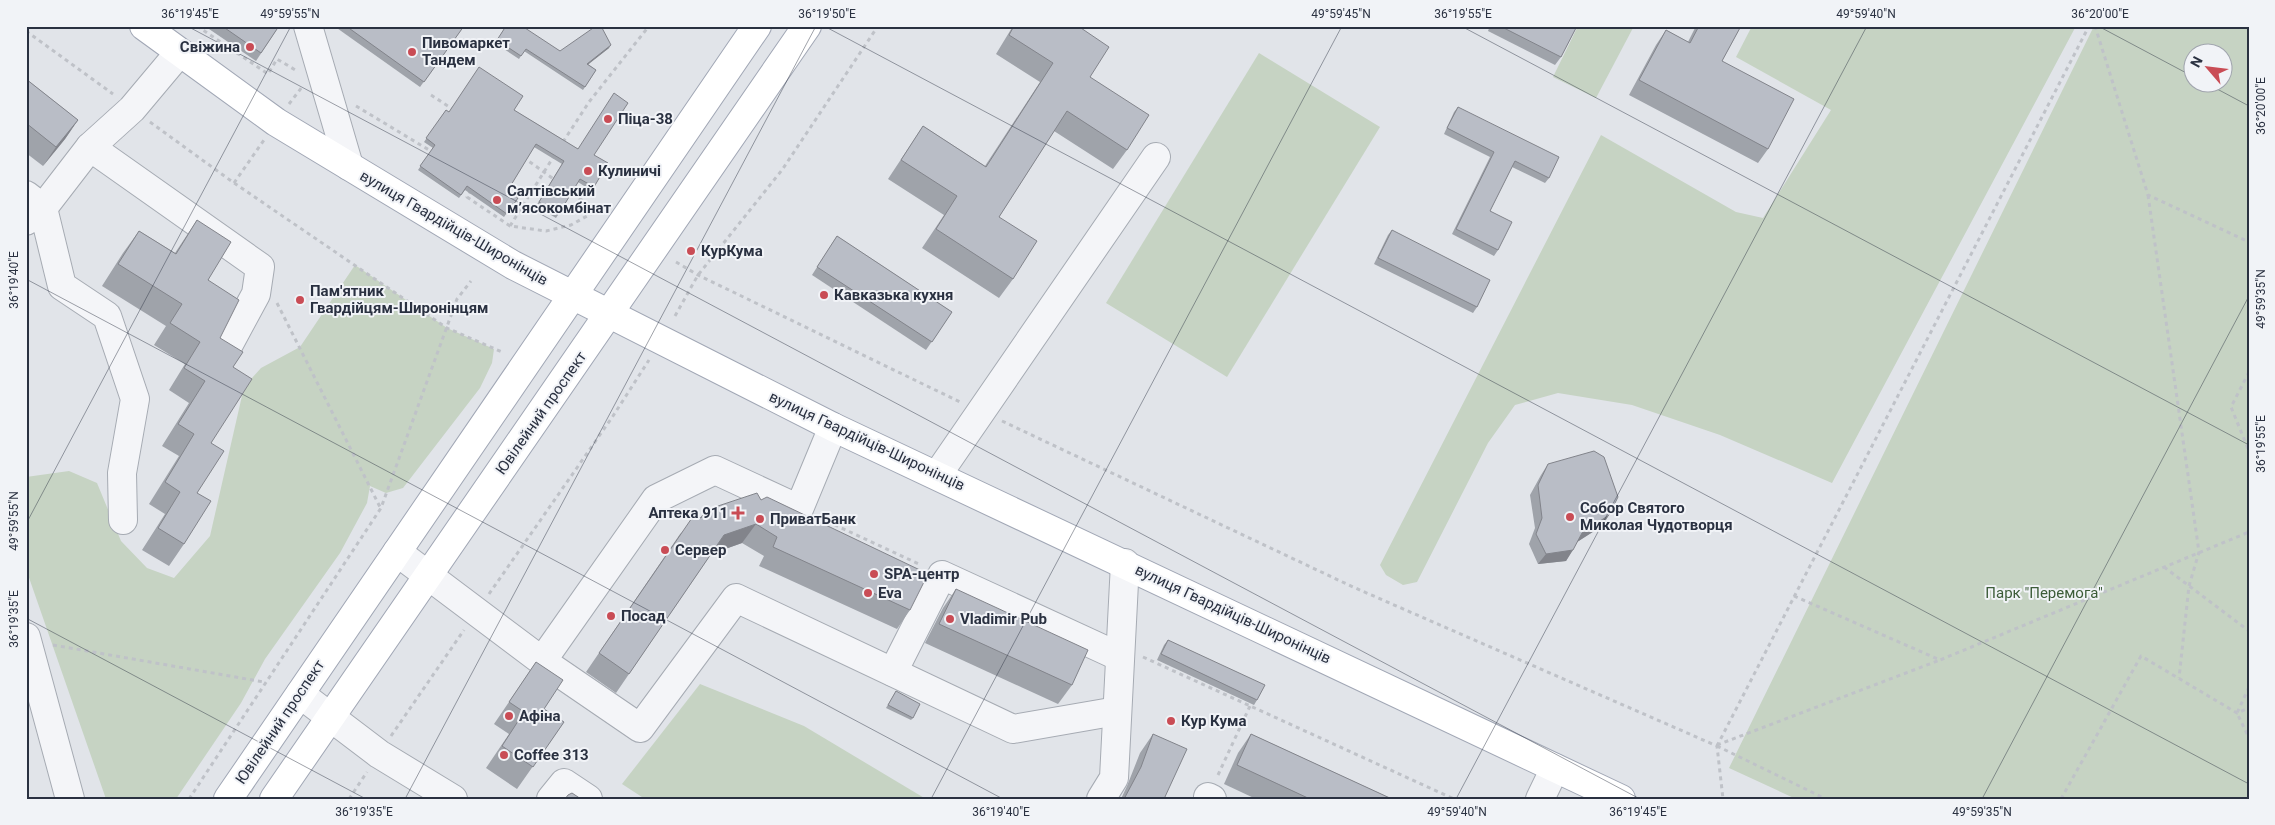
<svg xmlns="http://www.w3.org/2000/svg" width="2275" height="825" viewBox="0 0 2275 825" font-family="Roboto,sans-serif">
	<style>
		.green { fill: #c6d3c3; fill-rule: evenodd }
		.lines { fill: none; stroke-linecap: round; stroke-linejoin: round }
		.minor-casing { stroke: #a6abb3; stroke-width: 30 }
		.major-casing { stroke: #a1a7b5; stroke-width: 30 }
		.path { stroke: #bfc2c8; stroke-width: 3; stroke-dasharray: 4 4; stroke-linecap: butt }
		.minor { stroke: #f4f5f8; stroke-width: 28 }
		.major { stroke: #fff; stroke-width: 28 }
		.wall { fill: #9fa3aa }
		.shaded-wall { fill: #82848b }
		.building { fill: #b9bdc6; stroke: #82848b }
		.ticks { fill: none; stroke: #2a3141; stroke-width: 1; stroke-opacity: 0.45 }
		.poi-dot { fill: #c94c55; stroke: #f1f3f7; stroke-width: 2 }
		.labels { text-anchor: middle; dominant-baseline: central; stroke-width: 4; stroke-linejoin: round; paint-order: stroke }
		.poi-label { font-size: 15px; font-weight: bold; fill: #2a3141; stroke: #f1f3f7; text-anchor: start }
		.street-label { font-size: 15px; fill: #2a3141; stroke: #f1f3f7 }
		.park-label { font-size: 15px; fill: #3c5c38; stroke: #f1f3f7 }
		.neatline { fill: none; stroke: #2a3141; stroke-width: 2 }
		.ticks-label { font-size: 12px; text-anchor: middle; fill: #2a3141 }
	</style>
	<rect width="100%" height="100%" fill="#e1e4e9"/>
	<!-- green -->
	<g class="green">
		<polygon points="1578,26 1634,26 1596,98 1553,77"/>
		<polygon points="1752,26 2076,26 1832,483 1720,435 1632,405 1558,393 1515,405 1488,443 1417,582 1403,585 1386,575 1380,565 1601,135 1736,212 1763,218 1831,110 1736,57"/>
		<path d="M2094,26h155v773h-453l-67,-31zM2222,52v30h-30v-30z"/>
		<polygon points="1259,53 1380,127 1227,377 1106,303"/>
		<polygon points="355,265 447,328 494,349 492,363 480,388 403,488 386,493 370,486 367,503 340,553 265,659 241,703 176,799 106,799 26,569 26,477 69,471 97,483 121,541 147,568 174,578 210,536 244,387 261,368 300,347"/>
		<polygon points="700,684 804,726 926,799 645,799 622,784"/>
	</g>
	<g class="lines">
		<defs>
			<g id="minor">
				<polyline points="308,26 349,166"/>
				<polyline points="90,147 260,267 256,294 229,344"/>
				<polyline points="26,195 43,208 90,147 132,109 179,53"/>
				<polyline points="26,221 43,208 62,286 107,316 135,399 122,473 123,520"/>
				<polyline points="938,474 1156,157"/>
				<polyline points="397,552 542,661 656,499 715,470 799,509 833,427"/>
				<polyline points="26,637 70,799"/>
				<polyline points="542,661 640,728 736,598 1013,729 1117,711"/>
				<polyline points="893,672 942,575 1120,657"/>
				<polyline points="300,694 379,754 453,799"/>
				<polyline points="1208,797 1212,799"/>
				<polyline points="551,799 564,783 588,799"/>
				<polyline points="1101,799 1114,778 1125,563"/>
				<polyline points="1540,799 1555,768"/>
			</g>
			<g id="major">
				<polyline points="144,26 276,122 513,265 833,427 1621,799"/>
				<polyline points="228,799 757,26"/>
				<polyline points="274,799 807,26"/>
			</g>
		</defs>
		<!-- minor casing -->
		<use href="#minor" class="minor-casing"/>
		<!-- major casing -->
		<use href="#major" class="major-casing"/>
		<!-- path -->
		<g class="path">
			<polyline points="197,26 268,74 277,59 297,71"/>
			<polyline points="2095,26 2148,195 2249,242"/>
			<polyline points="26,31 113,94"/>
			<polyline points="431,95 454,110"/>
			<polyline points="289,104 302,87"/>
			<polyline points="356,106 434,153"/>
			<polyline points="150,122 234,183 447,328 502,352"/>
			<polyline points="563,142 589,102 649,26"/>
			<polyline points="523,157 555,180"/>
			<polyline points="234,183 264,140"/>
			<polyline points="471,190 467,197 510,226 546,231 571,225 596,211 570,191"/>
			<polyline points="2148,195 2199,552 2189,586 2179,678"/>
			<polyline points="510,226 554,156"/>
			<polyline points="676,262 698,275 960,402"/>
			<polyline points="277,303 380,507"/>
			<polyline points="675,316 698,275 782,170 878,26"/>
			<polyline points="2249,372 2231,407 2249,451"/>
			<polyline points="1002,421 1353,587 1717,746 1723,799"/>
			<polyline points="820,518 921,565"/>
			<polyline points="2164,567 2249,631"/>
			<polyline points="489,594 613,416 649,360"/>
			<polyline points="1794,596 1940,660 2249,532"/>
			<polyline points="53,645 264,682"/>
			<polyline points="1143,657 1454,799"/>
			<polyline points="2249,687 2237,713 2249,738"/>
			<polyline points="391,736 464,630"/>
			<polyline points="1717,745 1940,660"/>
			<polyline points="1717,746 2089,26"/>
			<polyline points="1717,746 1826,799"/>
			<polyline points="1218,775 1250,706"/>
			<polyline points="189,799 381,508 457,299 471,281"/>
			<polyline points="349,799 367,772"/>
			<polyline points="2061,799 2141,656 2237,713 2249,708"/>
		</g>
		<!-- minor -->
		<use href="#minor" class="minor"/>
		<!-- major -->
		<use href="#major" class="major"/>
	</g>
	<!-- wall -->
	<g class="wall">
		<polygon points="211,26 279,26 256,61 209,29"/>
		<polygon points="334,26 464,26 420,87"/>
		<polygon points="506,26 560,51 609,48 588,64 596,70 583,90 524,51 519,59 495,43"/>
		<polygon points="1013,26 1078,26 1090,77 1127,150 1113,169 1054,131 999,217 1013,279 999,298 922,248 944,215 888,179 923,126 985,166 1040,82 996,54"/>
		<polygon points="1490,26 1577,26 1561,57 1555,65 1488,31"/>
		<polygon points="1696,26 1741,26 1722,61 1768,149 1758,163 1629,95 1656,45 1666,30 1688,42"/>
		<polygon points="26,79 78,120 65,139 43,166 26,153"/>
		<polygon points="1458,107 1549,178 1545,183 1512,167 1490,211 1498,250 1494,256 1452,234 1490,157 1444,134 1454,112"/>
		<polygon points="446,110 449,112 514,110 578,149 594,155 594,187 592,191 578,182 556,218 536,206 562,164 534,147 508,190 518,198 504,217 465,190 459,198 418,170 433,148 424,142"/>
		<polygon points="197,220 220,338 233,367 197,493 184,544 169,566 142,550 165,514 149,504 179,456 162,446 189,403 169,390 185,364 154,345 166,326 102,286 123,253 139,231 175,253"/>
		<polygon points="1392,230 1477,307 1473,313 1374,264 1388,235"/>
		<polygon points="837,236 952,312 926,350 812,275"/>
		<polygon points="1548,464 1609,515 1602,526 1577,542 1566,561 1538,564 1529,544 1535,528 1530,495 1541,475"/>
		<polygon points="761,500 910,610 897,629 759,566 764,556 742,543 711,554 616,693 586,672 680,534 700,518 706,510"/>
		<polygon points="956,589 1072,685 1058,704 925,643 943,608"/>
		<polygon points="1168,640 1257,700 1254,705 1157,660 1164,645"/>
		<polygon points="536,662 544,709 564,722 517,789 486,768 509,734 494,724"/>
		<polygon points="896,691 913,718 911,720 886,708"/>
		<polygon points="1153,734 1164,799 1121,799 1127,786 1140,753"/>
		<polygon points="1251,734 1392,799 1256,799 1224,784 1238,753"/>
	</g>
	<!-- shaded-wall -->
	<g class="shaded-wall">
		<polygon points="611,45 609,48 585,67 587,64"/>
		<polygon points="78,120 65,139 43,166 56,147"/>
		<polygon points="1609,515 1602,526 1574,544 1582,533"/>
		<polygon points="756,524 742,543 711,554 724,535"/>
		<polygon points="1573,550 1566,561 1538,564 1546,554"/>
	</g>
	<!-- building -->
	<g class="building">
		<polygon points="222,26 279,26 261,53"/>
		<polygon points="346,26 464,26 424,82"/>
		<polygon points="506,26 522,26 560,51 596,26 601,26 611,45 587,64 596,70 585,87 526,49 521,56 497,40"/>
		<polygon points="1014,26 1078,26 1109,47 1090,77 1149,115 1127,150 1067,111 999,217 1037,241 1013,279 936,229 957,196 901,160 923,126 986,167 1053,63 1009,35"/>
		<polygon points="1500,26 1577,26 1561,57"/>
		<polygon points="1699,26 1741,26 1722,61 1794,99 1768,149 1639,80 1666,30 1690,43"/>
		<polygon points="479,67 523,96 514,110 578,149 614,93 628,103 594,155 608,163 594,187 580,179 558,215 539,202 564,161 536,144 508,190 518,198 507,214 467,186 461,195 420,166 435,145 426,138 446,110 449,112"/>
		<polygon points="26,79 78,120 56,147 26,123"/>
		<polygon points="1458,107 1559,157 1549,178 1515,161 1490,211 1512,222 1498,250 1456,229 1494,152 1447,128"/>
		<polygon points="197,220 231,242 208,280 239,300 220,338 243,352 233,367 252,379 211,443 224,451 197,493 211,501 184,544 158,528 180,492 165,482 194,434 178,424 205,381 184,368 200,342 170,323 182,304 118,264 139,231 176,254"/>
		<polygon points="1392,230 1490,280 1477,307 1378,258"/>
		<polygon points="837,236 952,312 932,342 817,267"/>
		<polygon points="1594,451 1604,457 1618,497 1609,515 1582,533 1573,550 1546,554 1536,534 1542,518 1538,485 1548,464"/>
		<polygon points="757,493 761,500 767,497 922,571 921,574 927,576 910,610 773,547 777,537 756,524 724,535 629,674 599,653 694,515 701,518 706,510"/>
		<polygon points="956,589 1088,650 1072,685 939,624"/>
		<polygon points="1168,640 1265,685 1257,700 1161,654"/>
		<polygon points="536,662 563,680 544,709 564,722 533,767 502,746 524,712 509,702"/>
		<polygon points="896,691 920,704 913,718 888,705"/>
		<polygon points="1153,734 1187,749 1164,799 1124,799 1141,767"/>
		<polygon points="1251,734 1392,799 1310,799 1237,765"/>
		<polygon points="572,793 581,799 565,799 568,795"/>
	</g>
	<!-- ticks -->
	<path class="ticks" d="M187,26l1453,773M824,26l1425,758M1461,26l788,419M2098,26l94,50M2204,82l45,24M26,279l977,520M26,524l265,-498M26,618l340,181M405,799l411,-773M931,799l411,-773M1456,799l411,-773M1982,799l267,-503"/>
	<!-- markers -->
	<g class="poi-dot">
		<circle cx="250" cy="47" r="5"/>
		<circle cx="412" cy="52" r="5"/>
		<circle cx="608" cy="119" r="5"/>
		<circle cx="588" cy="171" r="5"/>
		<circle cx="497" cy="200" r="5"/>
		<circle cx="691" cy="251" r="5"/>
		<circle cx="824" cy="295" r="5"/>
		<circle cx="300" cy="300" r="5"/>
		<path d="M735.5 505.5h5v5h5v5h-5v5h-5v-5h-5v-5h5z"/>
		<circle cx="1570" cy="517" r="5"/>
		<circle cx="760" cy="519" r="5"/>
		<circle cx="665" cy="550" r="5"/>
		<circle cx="874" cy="574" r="5"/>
		<circle cx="868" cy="593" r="5"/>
		<circle cx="611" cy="616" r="5"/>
		<circle cx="950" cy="619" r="5"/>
		<circle cx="509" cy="716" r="5"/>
		<circle cx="1171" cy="721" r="5"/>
		<circle cx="504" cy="755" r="5"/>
	</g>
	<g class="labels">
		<!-- poi labels -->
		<g class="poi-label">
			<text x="422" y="43">Пивомаркет<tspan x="422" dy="17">Тандем</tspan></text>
			<text x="240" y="47" text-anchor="end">Свіжина</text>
			<text x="618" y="119">Піца-38</text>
			<text x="598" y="171">Кулиничі</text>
			<text x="507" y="191">Салтівський<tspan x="507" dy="17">мʼясокомбінат</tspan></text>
			<text x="701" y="251">КурКума</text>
			<text x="310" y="291">Пам'ятник<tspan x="310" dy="17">Гвардійцям-Широнінцям</tspan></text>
			<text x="834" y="295">Кавказька кухня</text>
			<text x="1580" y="508">Собор Святого<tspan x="1580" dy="17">Миколая Чудотворця</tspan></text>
			<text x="728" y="513" text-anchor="end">Аптека 911</text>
			<text x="770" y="519">ПриватБанк</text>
			<text x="675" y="550">Сервер</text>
			<text x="884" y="574">SPA-центр</text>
			<text x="878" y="593">Eva</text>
			<text x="621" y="616">Посад</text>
			<text x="960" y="619">Vladimir Pub</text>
			<text x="519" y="716">Афіна</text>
			<text x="1181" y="721">Кур Кума</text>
			<text x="514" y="755">Coffee 313</text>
		</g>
		<!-- street labels -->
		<g class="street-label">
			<text transform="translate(454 228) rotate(30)">вулиця Гвардійців-Широнінців</text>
			<text transform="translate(541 413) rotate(-55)">Ювілейний проспект</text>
			<text transform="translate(867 441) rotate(25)">вулиця Гвардійців-Широнінців</text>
			<text transform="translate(1233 614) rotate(25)">вулиця Гвардійців-Широнінців</text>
			<text transform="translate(280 722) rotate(-56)">Ювілейний проспект</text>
		</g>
		<!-- park labels -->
		<g class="park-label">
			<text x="2044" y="593">Парк "Перемога"</text>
		</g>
	</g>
	<!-- border -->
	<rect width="2275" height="825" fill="none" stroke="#f1f3f7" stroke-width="55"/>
	<!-- north arrow -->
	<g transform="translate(2208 68) rotate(298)"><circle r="24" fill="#f1f3f7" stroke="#a1a5ae"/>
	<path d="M0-4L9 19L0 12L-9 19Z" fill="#c94c55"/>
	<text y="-8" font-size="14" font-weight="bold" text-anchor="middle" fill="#2a3141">N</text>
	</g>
	<rect x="28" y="28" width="2220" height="770" class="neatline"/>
	<g class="ticks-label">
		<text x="190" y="18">36°19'45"E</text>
		<text x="290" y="18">49°59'55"N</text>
		<text x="827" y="18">36°19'50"E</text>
		<text x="1341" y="18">49°59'45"N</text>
		<text x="1463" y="18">36°19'55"E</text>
		<text x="1866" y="18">49°59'40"N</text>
		<text x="2100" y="18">36°20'00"E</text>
		<text transform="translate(2261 106) rotate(-90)" y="4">36°20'00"E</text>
		<text transform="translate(14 280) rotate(-90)" y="4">36°19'40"E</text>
		<text transform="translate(2261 299) rotate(-90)" y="4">49°59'35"N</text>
		<text transform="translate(2261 444) rotate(-90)" y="4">36°19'55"E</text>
		<text transform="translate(14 521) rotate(-90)" y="4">49°59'55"N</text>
		<text transform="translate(14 619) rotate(-90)" y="4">36°19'35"E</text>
		<text x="364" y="816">36°19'35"E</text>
		<text x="1001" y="816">36°19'40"E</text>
		<text x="1457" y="816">49°59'40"N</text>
		<text x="1638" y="816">36°19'45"E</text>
		<text x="1982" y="816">49°59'35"N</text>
	</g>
</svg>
